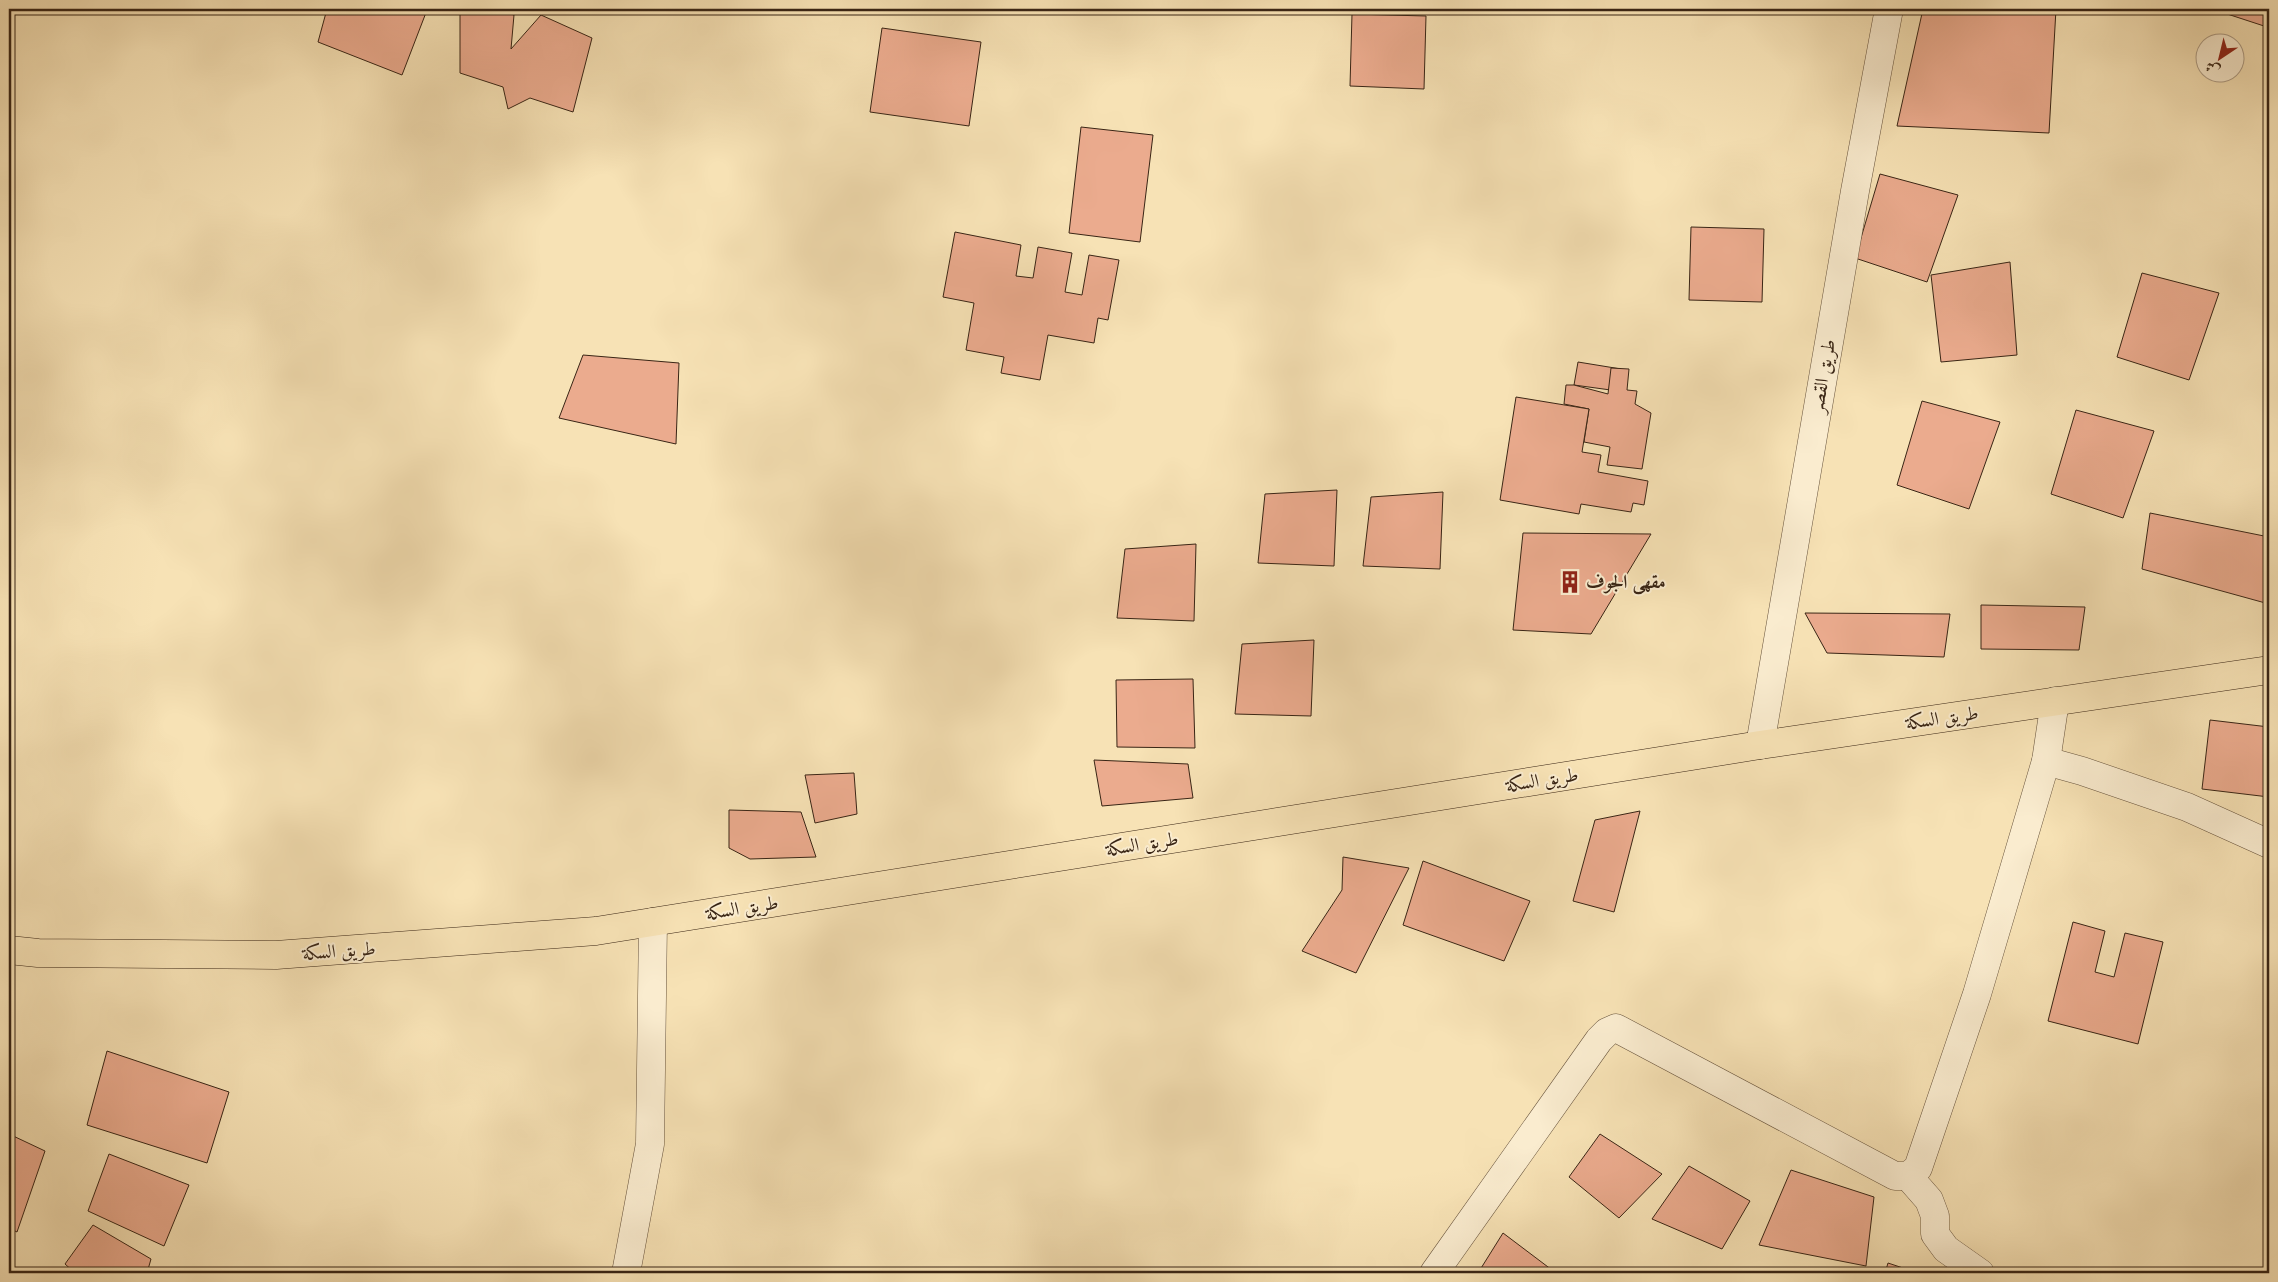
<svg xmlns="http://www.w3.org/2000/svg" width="2278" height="1282" viewBox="0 0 2278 1282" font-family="Cardo,Amiri,serif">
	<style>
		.building { fill: #ebab8e; stroke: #392515 }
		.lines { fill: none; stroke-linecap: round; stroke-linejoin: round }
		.minor-casing { stroke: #68543d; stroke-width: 29 }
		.tertiary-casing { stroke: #68543d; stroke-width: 29 }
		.primary-casing { stroke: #392515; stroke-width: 29 }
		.minor { stroke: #faeccf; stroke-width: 28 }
		.tertiary { stroke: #faeccf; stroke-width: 28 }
		.primary { stroke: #f7e2b5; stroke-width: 28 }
		.labels { text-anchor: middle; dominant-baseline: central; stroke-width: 4; stroke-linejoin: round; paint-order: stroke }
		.street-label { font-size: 19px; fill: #392515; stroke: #faeccf }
		.poi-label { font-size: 19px; font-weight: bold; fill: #392515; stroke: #faeccf; text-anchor: start }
	</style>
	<rect width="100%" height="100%" fill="#f7e2b5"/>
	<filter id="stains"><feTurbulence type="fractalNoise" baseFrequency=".004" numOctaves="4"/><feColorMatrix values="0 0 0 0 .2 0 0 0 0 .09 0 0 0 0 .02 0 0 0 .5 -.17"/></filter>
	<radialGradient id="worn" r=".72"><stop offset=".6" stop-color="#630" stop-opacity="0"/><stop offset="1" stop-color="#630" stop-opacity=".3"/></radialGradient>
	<!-- building -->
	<g class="building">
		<polygon points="327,9 427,10 402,75 318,42"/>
		<polygon points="460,9 493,9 514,15 511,49 541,15 592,38 573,112 530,98 508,109 503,87 460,73"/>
		<polygon points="1923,9 2056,9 2049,133 1897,126"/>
		<polygon points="2212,9 2269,9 2269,10 2264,26"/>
		<polygon points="1352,14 1426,16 1424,89 1350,86"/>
		<polygon points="882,28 981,42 969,126 870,112"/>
		<polygon points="1081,127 1153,135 1140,242 1069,233"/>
		<polygon points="1880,174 1958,195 1927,282 1855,258"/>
		<polygon points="1691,227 1764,229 1762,302 1689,300"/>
		<polygon points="955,232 1021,245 1016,276 1033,278 1038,247 1072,253 1065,292 1082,295 1089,255 1119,260 1108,320 1098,318 1094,343 1048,335 1040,380 1001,373 1004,357 966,350 974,303 943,297"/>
		<polygon points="2010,262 2017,355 1941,362 1931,275"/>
		<polygon points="2142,273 2219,293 2189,380 2117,357"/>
		<polygon points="583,355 679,363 676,444 559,418"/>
		<polygon points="1578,362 1621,369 1618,391 1574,385"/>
		<polygon points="1611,368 1629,369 1627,390 1637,391 1635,404 1651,413 1642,469 1607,465 1610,447 1584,442 1589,409 1564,404 1566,385 1574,385 1608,394"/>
		<polygon points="1516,397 1589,409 1582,452 1601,455 1598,472 1648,481 1644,505 1633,503 1631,512 1581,504 1579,514 1500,500"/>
		<polygon points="1922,401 2000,422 1969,509 1897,485"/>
		<polygon points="2076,410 2154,431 2123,518 2051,494"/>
		<polygon points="1337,490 1334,566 1258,563 1265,494"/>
		<polygon points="1443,492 1440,569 1363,566 1371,497"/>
		<polygon points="2150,513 2269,537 2269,604 2142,569"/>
		<polygon points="1523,533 1651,534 1591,634 1513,630"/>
		<polygon points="1196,544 1194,621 1117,618 1125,549"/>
		<polygon points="1981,605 2085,607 2079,650 1981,649"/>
		<polygon points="1805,613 1950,614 1944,657 1827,653"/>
		<polygon points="1314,640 1311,716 1235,714 1242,644"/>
		<polygon points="1193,679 1195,748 1117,747 1116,680"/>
		<polygon points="2210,720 2269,727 2269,797 2202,789"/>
		<polygon points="1094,760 1188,764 1193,798 1102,806"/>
		<polygon points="854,773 857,814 815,823 805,775"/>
		<polygon points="729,810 801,812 816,857 750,859 729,848"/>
		<polygon points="1640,811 1614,912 1573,901 1595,820"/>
		<polygon points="1343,857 1409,868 1356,973 1302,951 1342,890"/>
		<polygon points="1423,861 1530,901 1504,961 1403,925"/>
		<polygon points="2073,922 2105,931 2095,972 2114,977 2125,933 2163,942 2138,1044 2048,1021"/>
		<polygon points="107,1051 229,1092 207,1163 87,1125"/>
		<polygon points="9,1134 45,1151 17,1232 9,1228"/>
		<polygon points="1600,1134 1662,1174 1619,1218 1569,1177"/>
		<polygon points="109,1154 189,1185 164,1246 88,1211"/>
		<polygon points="1689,1166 1750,1201 1722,1249 1652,1219"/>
		<polygon points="1791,1170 1874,1197 1866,1266 1759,1245"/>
		<polygon points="93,1225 151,1259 147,1273 75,1273 65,1264"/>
		<polygon points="1503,1233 1556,1273 1478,1273"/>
		<polygon points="1888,1263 1918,1273 1885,1273"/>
	</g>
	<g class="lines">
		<defs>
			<g id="minor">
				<polyline points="2046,761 2082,771 2187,807 2269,844"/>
				<polyline points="1908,1176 1929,1200 1935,1216 1935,1234 1946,1249 1980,1273"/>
				<polyline points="626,1273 650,1144 653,922"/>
				<polyline points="1434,1273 1599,1040 1607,1032 1616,1028 1895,1176 1908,1176 1918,1168 1977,994 2046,761 2055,701"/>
			</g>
			<polyline id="tertiary" points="1760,745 1855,191 1889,9"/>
			<polyline id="primary" points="9,950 38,953 276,955 596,931 1760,745 2269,670"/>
		</defs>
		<!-- minor casing -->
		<use href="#minor" class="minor-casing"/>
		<!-- tertiary casing -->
		<use href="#tertiary" class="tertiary-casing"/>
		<!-- primary casing -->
		<use href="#primary" class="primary-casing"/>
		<!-- minor -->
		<use href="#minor" class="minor"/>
		<!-- tertiary -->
		<use href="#tertiary" class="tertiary"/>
		<!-- primary -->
		<use href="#primary" class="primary"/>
	</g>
	<!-- icons -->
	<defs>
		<symbol id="building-bare" viewBox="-9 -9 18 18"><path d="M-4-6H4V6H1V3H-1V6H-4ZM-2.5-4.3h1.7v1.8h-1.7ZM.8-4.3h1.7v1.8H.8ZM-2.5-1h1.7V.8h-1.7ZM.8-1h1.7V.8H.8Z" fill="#8f2418" stroke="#faeccf" stroke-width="2.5" paint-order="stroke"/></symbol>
	</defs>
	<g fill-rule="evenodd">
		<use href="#building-bare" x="1554" y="566" width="32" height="32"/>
	</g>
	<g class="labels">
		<!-- street labels -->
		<g class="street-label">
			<text transform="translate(1823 376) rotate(-80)">طريق القصر</text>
			<text transform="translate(1942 718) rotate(-8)">طريق السكة</text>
			<text transform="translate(1542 780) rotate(-9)">طريق السكة</text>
			<text transform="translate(1142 844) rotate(-9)">طريق السكة</text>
			<text transform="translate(742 908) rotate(-9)">طريق السكة</text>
			<text transform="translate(339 951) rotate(-4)">طريق السكة</text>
		</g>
		<!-- poi labels -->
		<g class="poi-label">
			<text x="1586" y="582">مقهى الجوف</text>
		</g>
	</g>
	<!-- margin -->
	<rect width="2278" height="1282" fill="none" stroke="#f7e2b5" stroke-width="30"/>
	<rect x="10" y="10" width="2258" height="1262" fill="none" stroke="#392515" stroke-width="2.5"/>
	<rect x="15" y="15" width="2248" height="1252" fill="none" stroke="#392515"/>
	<!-- north arrow -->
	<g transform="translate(2220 58) rotate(215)"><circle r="24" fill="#faeccf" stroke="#ad9c85"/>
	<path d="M0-4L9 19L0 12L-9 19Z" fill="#8f2418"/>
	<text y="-8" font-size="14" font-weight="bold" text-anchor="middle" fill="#392515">ش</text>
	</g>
	<rect width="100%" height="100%" filter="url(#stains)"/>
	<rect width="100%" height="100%" fill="url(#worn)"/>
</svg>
